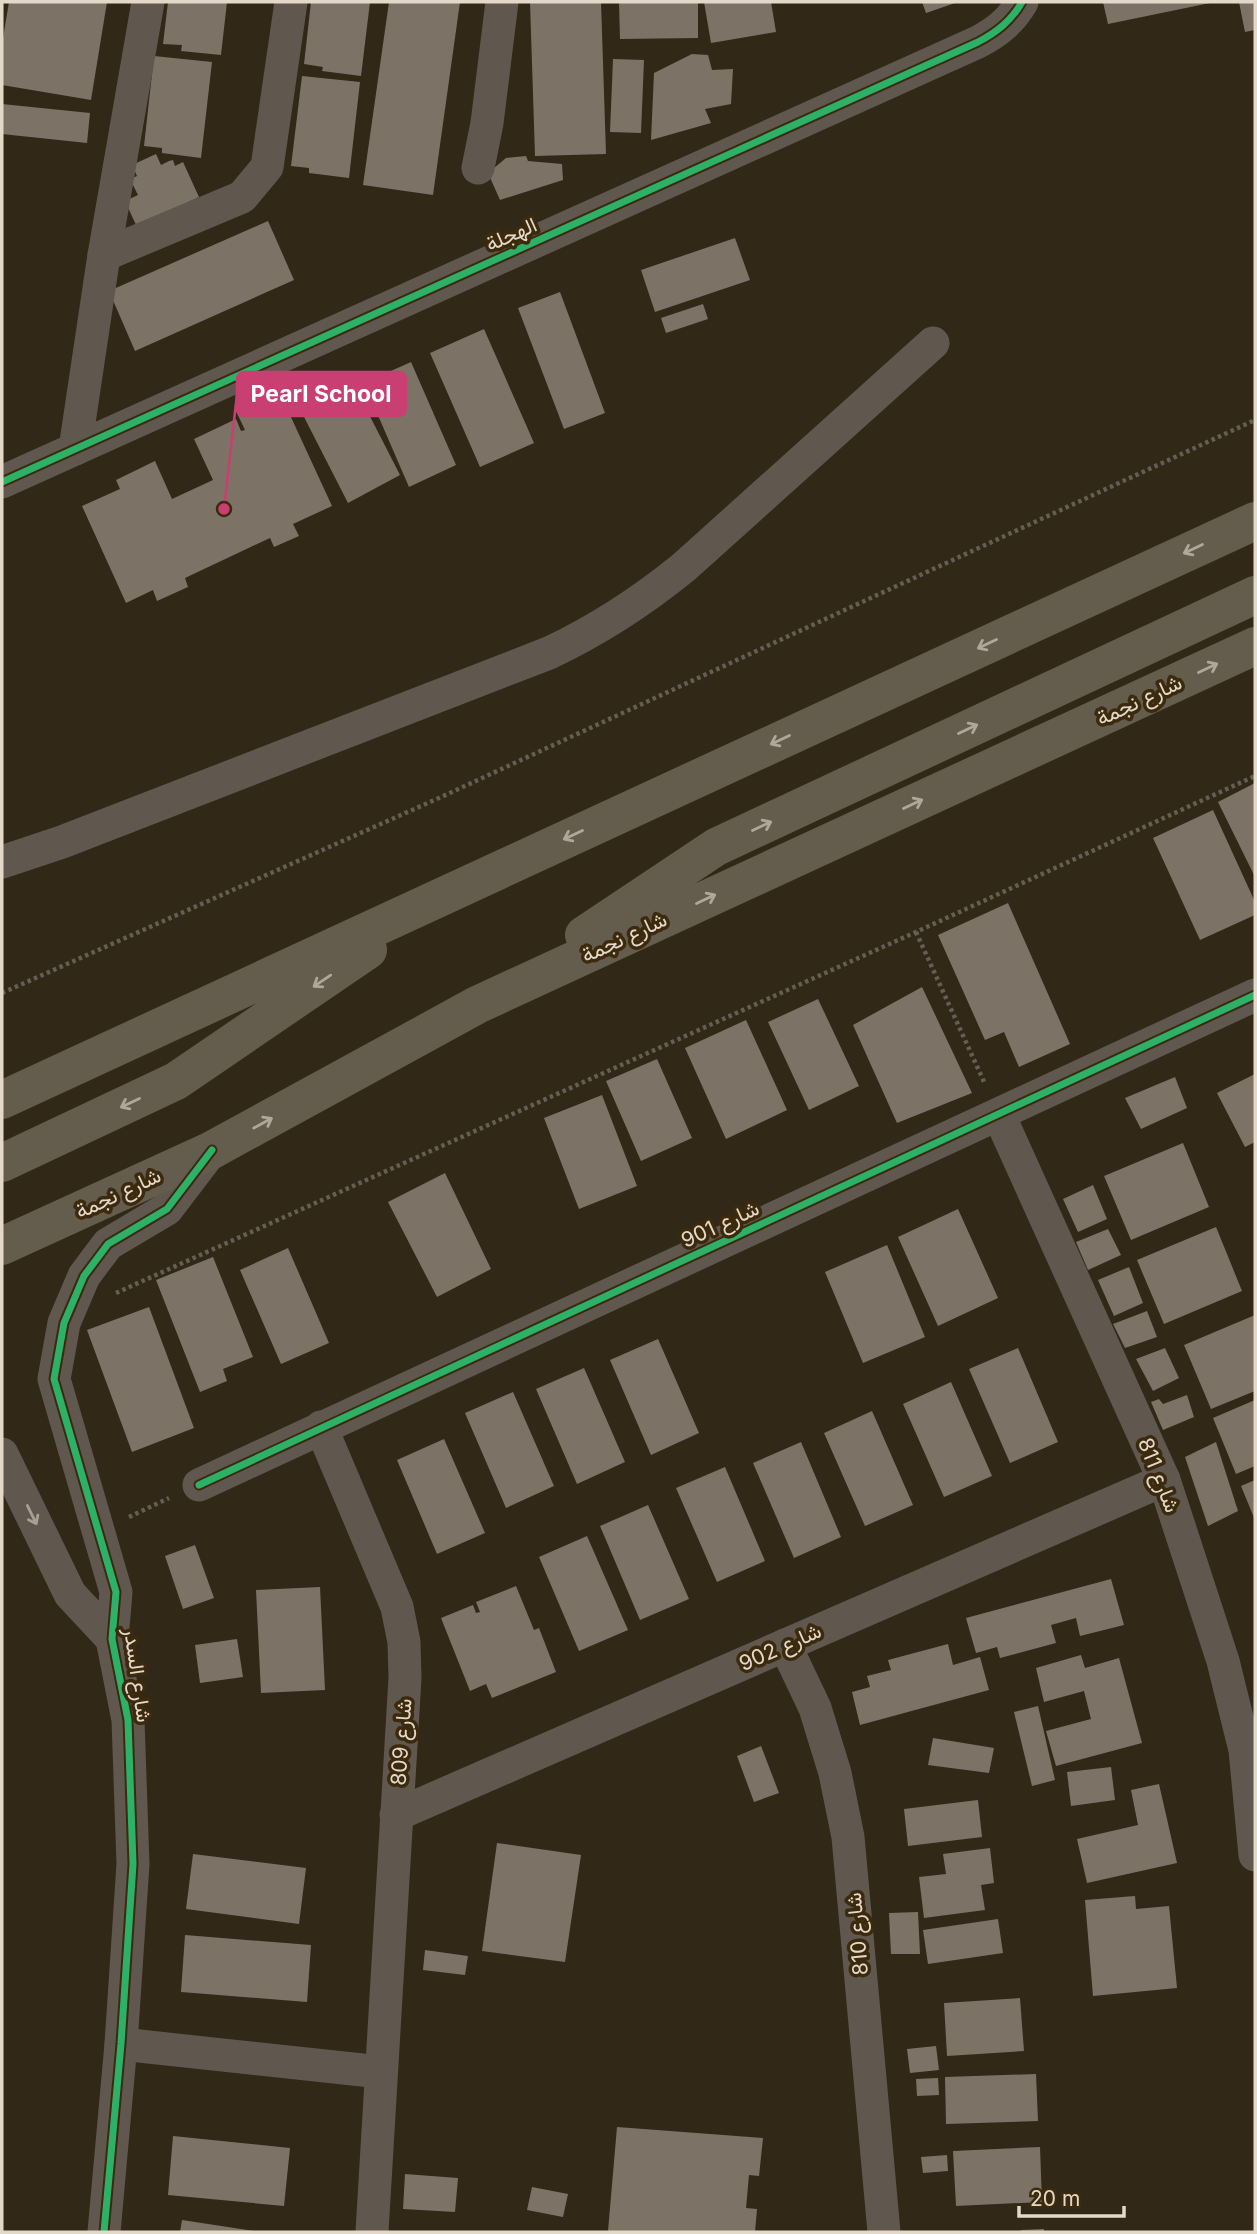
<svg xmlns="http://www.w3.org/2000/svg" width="1257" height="2234" viewBox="0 0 1257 2234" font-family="Inter,Vazirmatn,sans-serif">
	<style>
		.building { fill: #7d7266 }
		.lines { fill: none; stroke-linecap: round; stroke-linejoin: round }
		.path { stroke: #645e54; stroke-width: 4.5; stroke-dasharray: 3.5 3.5; stroke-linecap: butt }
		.street { stroke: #60584e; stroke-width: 33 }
		.primary { stroke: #645d4e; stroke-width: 38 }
		.cycleway-casing { stroke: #3c2a0e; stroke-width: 11 }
		.cycleway { stroke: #2db169; stroke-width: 7 }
		.oneway { stroke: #b1a798 }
		.oneway2 { stroke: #a99f92 }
		.labels { text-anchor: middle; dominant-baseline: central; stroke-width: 7; stroke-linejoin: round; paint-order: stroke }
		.street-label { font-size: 21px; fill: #e4d9c9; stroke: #3c2a0e }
		.leader { fill: none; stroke: #c93f71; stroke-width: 2.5 }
		.callout-dot { fill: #c93f71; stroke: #3c2a0e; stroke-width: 2.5 }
		.callout { fill: #c93f71; stroke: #c93f71; stroke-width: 2.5 }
		.callout-label { font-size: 23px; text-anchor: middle; font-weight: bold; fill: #fff }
	</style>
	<rect width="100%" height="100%" fill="#322818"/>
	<!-- building -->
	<g class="building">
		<polygon points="9,2 107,2 91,100 2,85 2,44"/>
		<polygon points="168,2 227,2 221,55 181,51 182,45 163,44"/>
		<polygon points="311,2 370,2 361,76 322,71 323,67 304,64"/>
		<polygon points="389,2 460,2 433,195 363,185"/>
		<polygon points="530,2 601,2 606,154 535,156"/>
		<polygon points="619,2 698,2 698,38 620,39"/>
		<polygon points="704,2 771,2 776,32 711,43"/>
		<polygon points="922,2 958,2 926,13"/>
		<polygon points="1103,2 1210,2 1210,3 1108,24"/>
		<polygon points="1239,2 1255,2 1255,30 1245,32"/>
		<polygon points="692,54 708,55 712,70 733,69 731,104 705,109 711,123 651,140 654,73"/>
		<polygon points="154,56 212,62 201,158 162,153 162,148 144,146"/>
		<polygon points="613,59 644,60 641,133 610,132"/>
		<polygon points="302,76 360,82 349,178 309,173 309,168 291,166"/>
		<polygon points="2,104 90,113 87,143 2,134"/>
		<polygon points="156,154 161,165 169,161 173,160 175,166 183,162 199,197 137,227 125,201 138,195 130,179 137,176 132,165"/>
		<polygon points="526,156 528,161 562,164 563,180 500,200 488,173 506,158"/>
		<polygon points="268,221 294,280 135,351 109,291"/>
		<polygon points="735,238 750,280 655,312 641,270"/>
		<polygon points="560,292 605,413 564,429 518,308"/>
		<polygon points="703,304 708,319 666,333 661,318"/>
		<polygon points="484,329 534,443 480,467 430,353"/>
		<polygon points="411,362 456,465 409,487 364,383"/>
		<polygon points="278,389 332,506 293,524 299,536 274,547 270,538 185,578 188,587 157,601 153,590 126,603 82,506 120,489 116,480 155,461 172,499 213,480 194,439 236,419 241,431 245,430 235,409"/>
		<polygon points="357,391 400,475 348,503 302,413"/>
		<polygon points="1255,783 1255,877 1218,802"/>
		<polygon points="1213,810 1255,902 1255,915 1200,940 1153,838"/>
		<polygon points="1008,903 1070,1044 1019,1067 1004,1032 985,1040 938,935"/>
		<polygon points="922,987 972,1093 897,1123 853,1025"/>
		<polygon points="818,999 859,1086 809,1110 768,1022"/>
		<polygon points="746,1020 787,1110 726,1139 685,1048"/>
		<polygon points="657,1059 692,1138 641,1161 606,1081"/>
		<polygon points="1255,1074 1255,1142 1245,1147 1217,1093"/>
		<polygon points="1175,1077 1187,1108 1141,1129 1125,1098"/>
		<polygon points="602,1095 637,1186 579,1209 544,1118"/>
		<polygon points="1183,1143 1209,1207 1131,1240 1104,1176"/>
		<polygon points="445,1173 491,1269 437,1297 388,1202"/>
		<polygon points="1093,1185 1107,1219 1078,1232 1063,1199"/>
		<polygon points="958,1209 998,1298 938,1326 898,1237"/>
		<polygon points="1216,1227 1242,1291 1164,1324 1137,1260"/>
		<polygon points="1108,1229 1121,1255 1088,1270 1076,1242"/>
		<polygon points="887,1245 925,1337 863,1363 825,1272"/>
		<polygon points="288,1248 329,1343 281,1364 240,1270"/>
		<polygon points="213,1257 253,1357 223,1369 227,1381 200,1392 156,1280"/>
		<polygon points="1129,1267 1143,1303 1114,1316 1098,1280"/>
		<polygon points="149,1307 194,1428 132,1452 87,1330"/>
		<polygon points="1147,1311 1157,1337 1125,1348 1113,1324"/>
		<polygon points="1255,1315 1255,1391 1211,1409 1184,1345"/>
		<polygon points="658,1339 699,1433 651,1455 610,1360"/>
		<polygon points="1018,1348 1058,1442 1010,1463 969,1369"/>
		<polygon points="1165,1348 1179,1378 1153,1391 1136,1359"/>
		<polygon points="584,1368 625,1462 577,1484 536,1389"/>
		<polygon points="951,1382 992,1476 944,1497 903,1404"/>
		<polygon points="513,1392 554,1486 506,1508 465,1413"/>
		<polygon points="1187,1395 1194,1417 1163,1430 1151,1402 1159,1399 1163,1404"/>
		<polygon points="1255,1400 1255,1466 1236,1474 1213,1418"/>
		<polygon points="872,1411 913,1505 865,1526 824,1433"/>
		<polygon points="444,1439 485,1533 437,1554 397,1460"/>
		<polygon points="801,1442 841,1537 794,1558 753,1463"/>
		<polygon points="1216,1442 1238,1511 1208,1526 1185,1457"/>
		<polygon points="725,1467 765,1561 717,1582 676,1488"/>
		<polygon points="1255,1480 1255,1520 1241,1486"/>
		<polygon points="648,1505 689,1599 640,1620 600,1526"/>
		<polygon points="587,1536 628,1630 579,1651 539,1557"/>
		<polygon points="195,1545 214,1598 183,1609 165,1556"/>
		<polygon points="1111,1579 1124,1625 1080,1636 1076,1618 1051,1625 1056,1643 1000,1658 997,1647 976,1653 966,1618"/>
		<polygon points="516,1586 534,1630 539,1628 556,1672 492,1698 486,1684 470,1691 441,1618 473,1605 476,1613 480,1612 476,1602"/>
		<polygon points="320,1587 325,1690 261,1693 256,1590"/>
		<polygon points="237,1639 243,1677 200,1683 195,1645"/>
		<polygon points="948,1644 953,1665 980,1657 989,1690 860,1725 852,1692 870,1687 867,1676 891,1670 888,1660"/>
		<polygon points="1081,1655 1085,1668 1119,1658 1142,1743 1056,1766 1046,1731 1091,1719 1084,1691 1044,1702 1036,1668"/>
		<polygon points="1038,1706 1055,1780 1032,1786 1014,1712"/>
		<polygon points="933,1738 994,1748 989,1773 928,1765"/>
		<polygon points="761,1746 779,1793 754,1802 737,1756"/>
		<polygon points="1111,1767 1115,1800 1071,1806 1067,1772"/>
		<polygon points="1159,1784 1177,1863 1087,1883 1077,1839 1138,1825 1131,1790"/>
		<polygon points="978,1800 982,1837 908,1846 904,1809"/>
		<polygon points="497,1843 581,1855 565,1962 482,1951"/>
		<polygon points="990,1848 994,1883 981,1885 985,1910 924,1918 919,1877 946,1874 943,1854"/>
		<polygon points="193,1854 306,1868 299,1924 186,1909"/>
		<polygon points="1135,1896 1136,1909 1169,1906 1177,1988 1093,1996 1085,1900"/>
		<polygon points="918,1912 920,1954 891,1954 889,1913"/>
		<polygon points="998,1919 1003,1953 928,1964 923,1930"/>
		<polygon points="185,1935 311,1945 307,2002 181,1992"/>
		<polygon points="425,1950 468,1956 465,1975 423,1970"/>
		<polygon points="1020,1998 1024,2051 947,2056 944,2003"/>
		<polygon points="936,2046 939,2070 910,2073 907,2049"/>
		<polygon points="1036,2074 1038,2121 946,2124 945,2077"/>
		<polygon points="938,2078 939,2095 917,2096 916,2079"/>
		<polygon points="617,2127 763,2138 759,2176 749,2175 746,2208 757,2209 755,2232 608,2231"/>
		<polygon points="173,2136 290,2148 284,2206 168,2195"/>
		<polygon points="1040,2147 1042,2202 956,2206 953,2151"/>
		<polygon points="947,2155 948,2171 923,2173 921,2157"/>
		<polygon points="405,2174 458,2178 455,2212 403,2209"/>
		<polygon points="532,2187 568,2194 563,2217 527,2210"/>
		<polygon points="182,2220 254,2231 254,2232 180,2232"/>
		<polygon points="1044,2229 1044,2232 1021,2232 1021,2230"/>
	</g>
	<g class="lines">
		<!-- path -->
		<g class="path">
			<polyline points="916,932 985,1084"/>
			<polyline points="2,993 439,798 1255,420"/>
			<polyline points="116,1293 916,932 1255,776"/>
			<polyline points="129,1517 169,1498"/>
		</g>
		<!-- street -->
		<g class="street">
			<polyline points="478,168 487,123 502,2"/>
			<polyline points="104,255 242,197 267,167 291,2"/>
			<polyline points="75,449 104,255 148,2"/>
			<path d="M2,482l976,-440c19,-10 33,-21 44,-40"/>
			<path d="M2,862l60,-20 487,-189c49,-23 92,-51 135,-86l249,-224"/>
			<polyline points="999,1115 1164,1480 1223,1661 1245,1750 1255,1855"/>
			<polyline points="321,1427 397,1607 404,1642 405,1678 372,2232"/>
			<polyline points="2,1454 70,1594 112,1639"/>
			<polyline points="199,1485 1255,995"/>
			<polyline points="785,1645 815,1708 835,1773 848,1837 884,2232"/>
			<polyline points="396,1815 1164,1480"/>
			<polyline points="121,2044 381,2072"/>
			<polyline points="104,2232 121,2044 133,1864 128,1720 112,1639 116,1592 54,1379 64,1323 84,1276 108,1244 167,1209 212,1150"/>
		</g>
		<!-- primary -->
		<g class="primary">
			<polyline points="584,935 716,847 1255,595"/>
			<polyline points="2,1100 1255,521"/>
			<polyline points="2,1163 176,1081 368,950"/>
			<polyline points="2,1246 212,1150 477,1005 1255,646"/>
		</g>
		<defs>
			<g id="cycleway">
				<path d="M2,482l976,-440c19,-10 33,-21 44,-40"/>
				<polyline points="199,1485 1255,995"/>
				<polyline points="104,2232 121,2044 133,1864 128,1720 112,1639 116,1592 54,1379 64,1323 84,1276 108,1244 167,1209 212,1150"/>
			</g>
		</defs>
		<!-- cycleway casing -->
		<use href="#cycleway" class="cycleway-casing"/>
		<!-- cycleway -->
		<use href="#cycleway" class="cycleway"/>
	</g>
	<!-- one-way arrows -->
	<defs><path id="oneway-shaft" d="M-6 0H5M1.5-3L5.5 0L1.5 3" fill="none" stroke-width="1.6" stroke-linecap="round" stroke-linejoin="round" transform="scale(1.75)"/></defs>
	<g class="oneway">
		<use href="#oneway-shaft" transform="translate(1193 549) rotate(155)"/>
		<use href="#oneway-shaft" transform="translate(987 644) rotate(155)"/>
		<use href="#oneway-shaft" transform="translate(1208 668) rotate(-25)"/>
		<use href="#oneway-shaft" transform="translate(968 729) rotate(-25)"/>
		<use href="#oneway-shaft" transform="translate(780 740) rotate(155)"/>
		<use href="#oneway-shaft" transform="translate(913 804) rotate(-25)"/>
		<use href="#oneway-shaft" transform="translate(762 826) rotate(-25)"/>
		<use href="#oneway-shaft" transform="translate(573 835) rotate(155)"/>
		<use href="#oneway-shaft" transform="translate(706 899) rotate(-25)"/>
		<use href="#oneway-shaft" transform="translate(322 981) rotate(146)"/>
		<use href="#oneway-shaft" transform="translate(130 1103) rotate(155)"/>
		<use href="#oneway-shaft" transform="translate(263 1123) rotate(-29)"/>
	</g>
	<use class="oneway2" href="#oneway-shaft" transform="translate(32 1515) rotate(64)"/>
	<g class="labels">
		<!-- street labels -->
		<g class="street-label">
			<text transform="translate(511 234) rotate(-24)">الهجلة</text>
			<text transform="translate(1139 700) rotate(-25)">شارع نجمة</text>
			<text transform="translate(624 937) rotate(-25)">شارع نجمة</text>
			<text transform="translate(118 1193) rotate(-25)">شارع نجمة</text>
			<text transform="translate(720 1224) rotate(-25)">شارع 901</text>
			<text transform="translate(1159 1475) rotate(68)">شارع 811</text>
			<text transform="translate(780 1647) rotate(-24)">شارع 902</text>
			<text transform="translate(138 1675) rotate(82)">شارع السدر</text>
			<text transform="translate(401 1742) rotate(-86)">شارع 809</text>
			<text transform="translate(857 1934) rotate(-95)">شارع 810</text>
		</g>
	</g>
	<!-- callouts -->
	<path class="leader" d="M224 509L237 394"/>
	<circle class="callout-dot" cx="224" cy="509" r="7"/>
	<rect class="callout" x="237" y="372" width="169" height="44" rx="7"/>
	<g class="callout-label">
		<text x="321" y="402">Pearl School</text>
	</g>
	<!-- border -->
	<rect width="1257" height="2234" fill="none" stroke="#e4d9c9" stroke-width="7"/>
	<!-- scale -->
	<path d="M1019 2206v10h105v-10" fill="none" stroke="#e4d9c9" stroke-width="3.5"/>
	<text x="1030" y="2206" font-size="21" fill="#e4d9c9" stroke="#3c2a0e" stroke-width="5" paint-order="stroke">20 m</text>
</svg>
